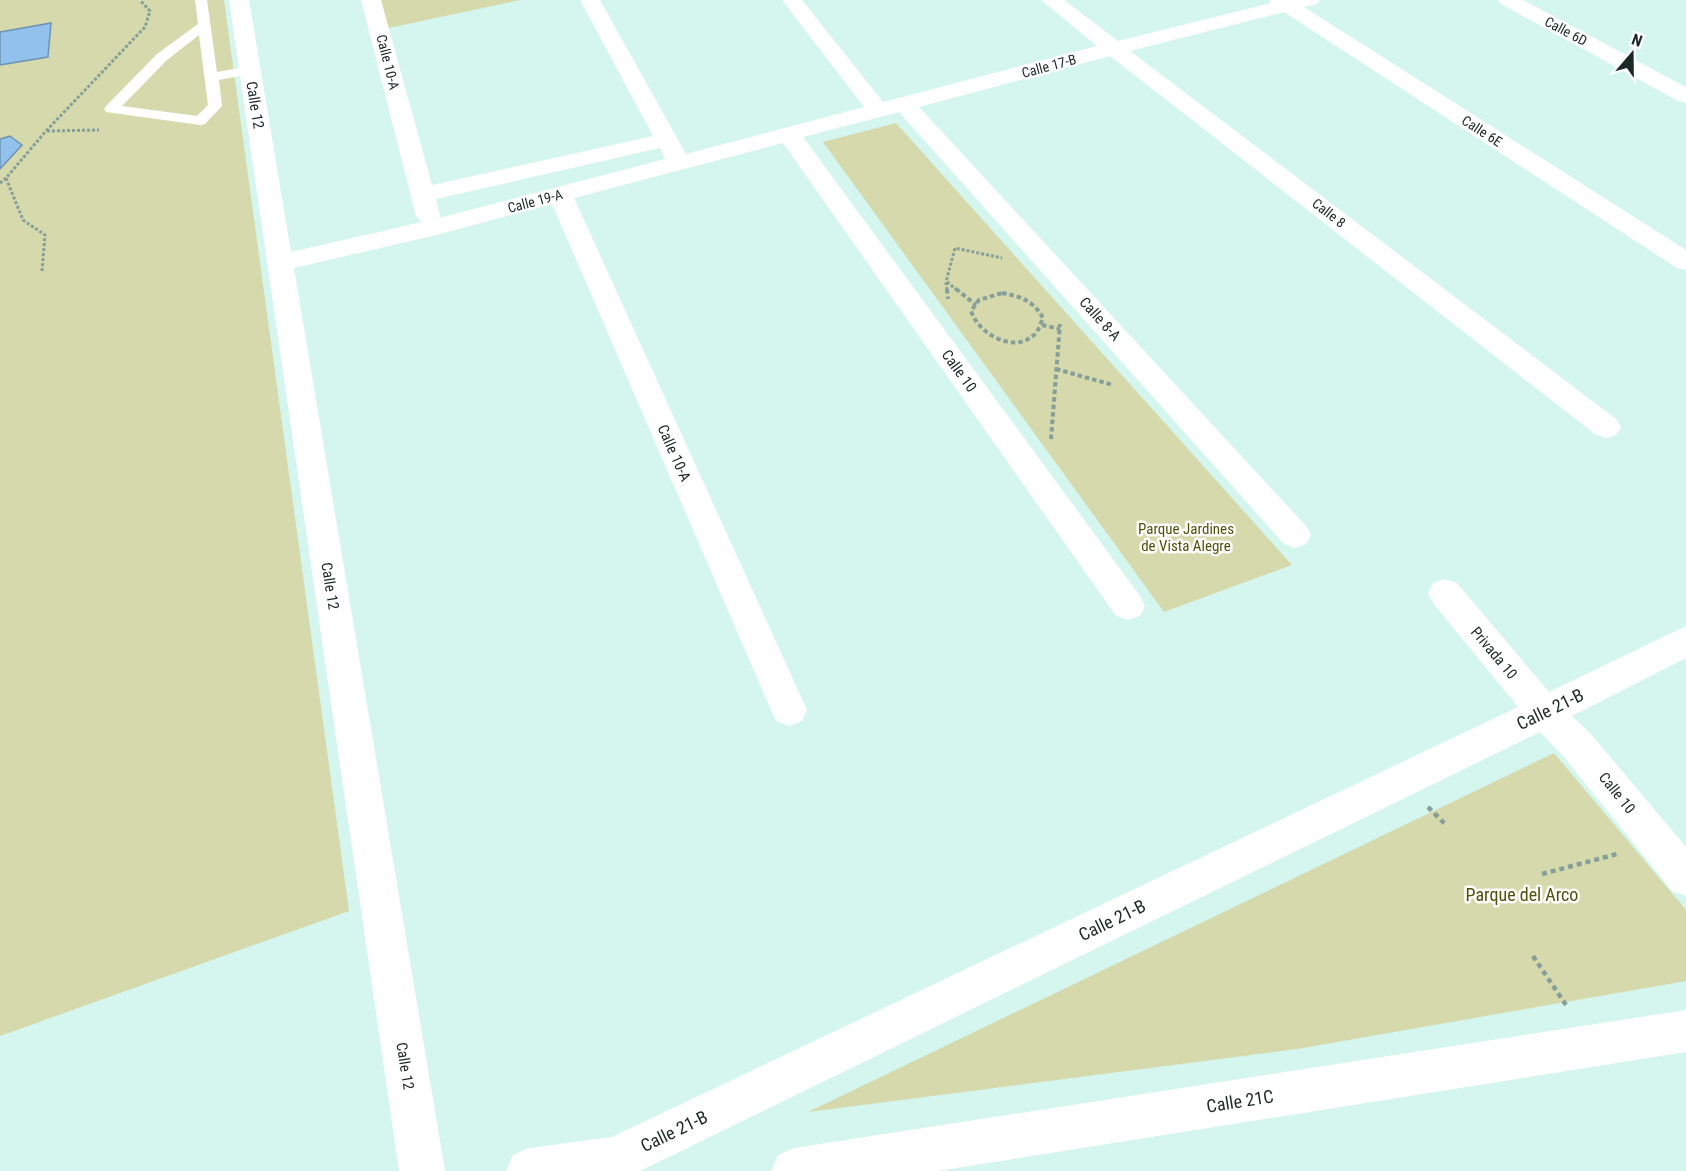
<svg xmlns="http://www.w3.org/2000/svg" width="1686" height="1171" viewBox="0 0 1686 1171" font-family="'Roboto Condensed',sans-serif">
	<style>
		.green { fill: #d5d9ab }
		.water { fill: #91c1ec; stroke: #6e93b0; stroke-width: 1.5 }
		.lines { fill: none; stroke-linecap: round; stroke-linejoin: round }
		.path-far2 { stroke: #869f99; stroke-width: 3; stroke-dasharray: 3 2; stroke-linecap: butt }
		.path-far1 { stroke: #869f99; stroke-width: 4; stroke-dasharray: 4.5 3; stroke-linecap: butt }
		.path { stroke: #869f99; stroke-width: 4.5; stroke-dasharray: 5 4; stroke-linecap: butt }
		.lane { fill: #fff; fill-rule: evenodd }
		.street { fill: #fff; fill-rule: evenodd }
		.labels { text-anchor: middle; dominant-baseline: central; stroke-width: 5; stroke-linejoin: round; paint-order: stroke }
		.far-street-label { font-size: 14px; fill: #1b2825; stroke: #fff }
		.street-label { font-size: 15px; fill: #1b2825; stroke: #fff }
		.park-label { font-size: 15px; fill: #4f5109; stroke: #fff }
		.near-street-label { font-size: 18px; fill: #1b2825; stroke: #fff }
		.near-park-label { font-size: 18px; fill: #4f5109; stroke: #fff }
	</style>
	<rect width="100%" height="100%" fill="#d5f6ee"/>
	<!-- green -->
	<g class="green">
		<polygon points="0,0 224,0 349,911 0,1036"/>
		<polygon points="371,0 520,0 379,30"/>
		<polygon points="896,123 1292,565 1164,612 823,142"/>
		<polygon points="1554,753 1686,910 1686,981 1297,1049 808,1112"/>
	</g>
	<!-- water -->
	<g class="water">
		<polygon points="51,23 48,57 0,65 0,32"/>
		<polygon points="10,136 22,145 0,169 0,139"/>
	</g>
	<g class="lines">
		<!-- path-far2 -->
		<g class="path-far2">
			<polyline points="47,131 99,130"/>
			<polyline points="0,183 6,178"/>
			<polyline points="42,271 45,235 23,220 6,178 46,131 145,27 150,11 140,0"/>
			<polyline points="947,282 957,290"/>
			<polyline points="947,290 946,282 955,248 1002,258"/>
		</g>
		<!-- path-far1 -->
		<g class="path-far1">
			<polyline points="947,289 948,299"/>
			<polyline points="956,289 976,305"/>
			<path d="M1002,293c18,3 32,8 41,25 -2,5 -5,14 -9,17 -21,19 -56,-2 -63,-24l8,-11z"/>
			<polyline points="1042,325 1060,329"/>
			<polyline points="1056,369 1113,385"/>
			<polyline points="1051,439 1060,324"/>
		</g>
		<!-- path -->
		<g class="path">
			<polyline points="1428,807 1447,826"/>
			<polyline points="1542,874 1617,854"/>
			<polyline points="1533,956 1568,1008"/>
		</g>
		<!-- lane -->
		<path class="lane" d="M195,0h12l10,72 33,-6 5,1 2,3 -2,3 -36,7 3,26 -17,18 -5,1 -94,-13 -2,-3 2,-3 51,-52 41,-30zM199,35l9,70 -11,11 -75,-10 45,-46z"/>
		<!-- street -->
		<g class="street">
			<path d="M229,0h20l42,252 131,-30 -6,-6 -55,-216h20l51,185 221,-49 -73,-136h20l86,154 178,-47 -82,-107h20l81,102 214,-56 -56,-46h23l54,41 153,-38 -2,-3h51l-3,4 -13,3 382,243v20l-9,-2 -393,-256 -154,39 486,368 5,8 -5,8 -10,3 -10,-3 -486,-379 -191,51 387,419 5,9 -5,9 -11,4 -11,-4 -385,-432 -96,25 337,459 5,10 -5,10 -12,4 -12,-4 -333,-473 -209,55 233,512 -5,11 -13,5 -13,-5 -5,-11 -219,-506 -120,32 -138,32 151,903h-46zM660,148l5,11 -226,59 1,-2 -4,-17z"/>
			<polygon points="1498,0 1523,0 1686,87 1686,103 1678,101 1501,4"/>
			<polygon points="1445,579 1457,583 1549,692 1686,626 1686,658 1572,716 1590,733 1686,847 1686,896 1672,891 1564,757 1540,732 640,1171 506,1171 513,1155 529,1148 612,1137 1518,707 1433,603 1428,593 1433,583"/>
			<polygon points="1686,1010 1686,1052 938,1171 771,1171 778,1155 794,1148"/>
		</g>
	</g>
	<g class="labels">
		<!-- far-street labels -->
		<g class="far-street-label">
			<text transform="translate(1566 31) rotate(28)">Calle 6D</text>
			<text transform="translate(388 62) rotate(76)">Calle 10-A</text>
			<text transform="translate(1049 66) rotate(-15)">Calle 17-B</text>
			<text transform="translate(1482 131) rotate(33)">Calle 6E</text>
			<text transform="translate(535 201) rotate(-15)">Calle 19-A</text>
			<text transform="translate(1329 213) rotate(38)">Calle 8</text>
		</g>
		<!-- street labels -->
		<g class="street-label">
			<text transform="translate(255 105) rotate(81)">Calle 12</text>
			<text transform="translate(1100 319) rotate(48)">Calle 8-A</text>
			<text transform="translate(959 371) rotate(54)">Calle 10</text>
			<text transform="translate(674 453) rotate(66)">Calle 10-A</text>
			<text transform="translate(330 586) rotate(81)">Calle 12</text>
			<text transform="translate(1494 653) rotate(50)">Privada 10</text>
			<text transform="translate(1617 793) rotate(51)">Calle 10</text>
			<text transform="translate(405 1066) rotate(81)">Calle 12</text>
		</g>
		<!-- park labels -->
		<g class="park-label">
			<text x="1186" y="529">Parque Jardines<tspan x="1186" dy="17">de Vista Alegre</tspan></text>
		</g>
		<!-- near-street labels -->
		<g class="near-street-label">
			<text transform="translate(1550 709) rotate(-26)">Calle 21-B</text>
			<text transform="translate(1112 920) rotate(-26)">Calle 21-B</text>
			<text transform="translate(1240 1101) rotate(-9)">Calle 21C</text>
			<text transform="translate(674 1131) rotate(-26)">Calle 21-B</text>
		</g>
		<!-- near-park labels -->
		<g class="near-park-label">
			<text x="1522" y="894">Parque del Arco</text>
		</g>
	</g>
	<!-- north arrow -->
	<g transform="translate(1632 54) rotate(20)" stroke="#ffffff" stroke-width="4.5" paint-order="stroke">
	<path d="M0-4.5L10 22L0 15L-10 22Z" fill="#1b2825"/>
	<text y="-9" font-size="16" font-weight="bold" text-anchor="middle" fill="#1b2825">N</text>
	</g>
</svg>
